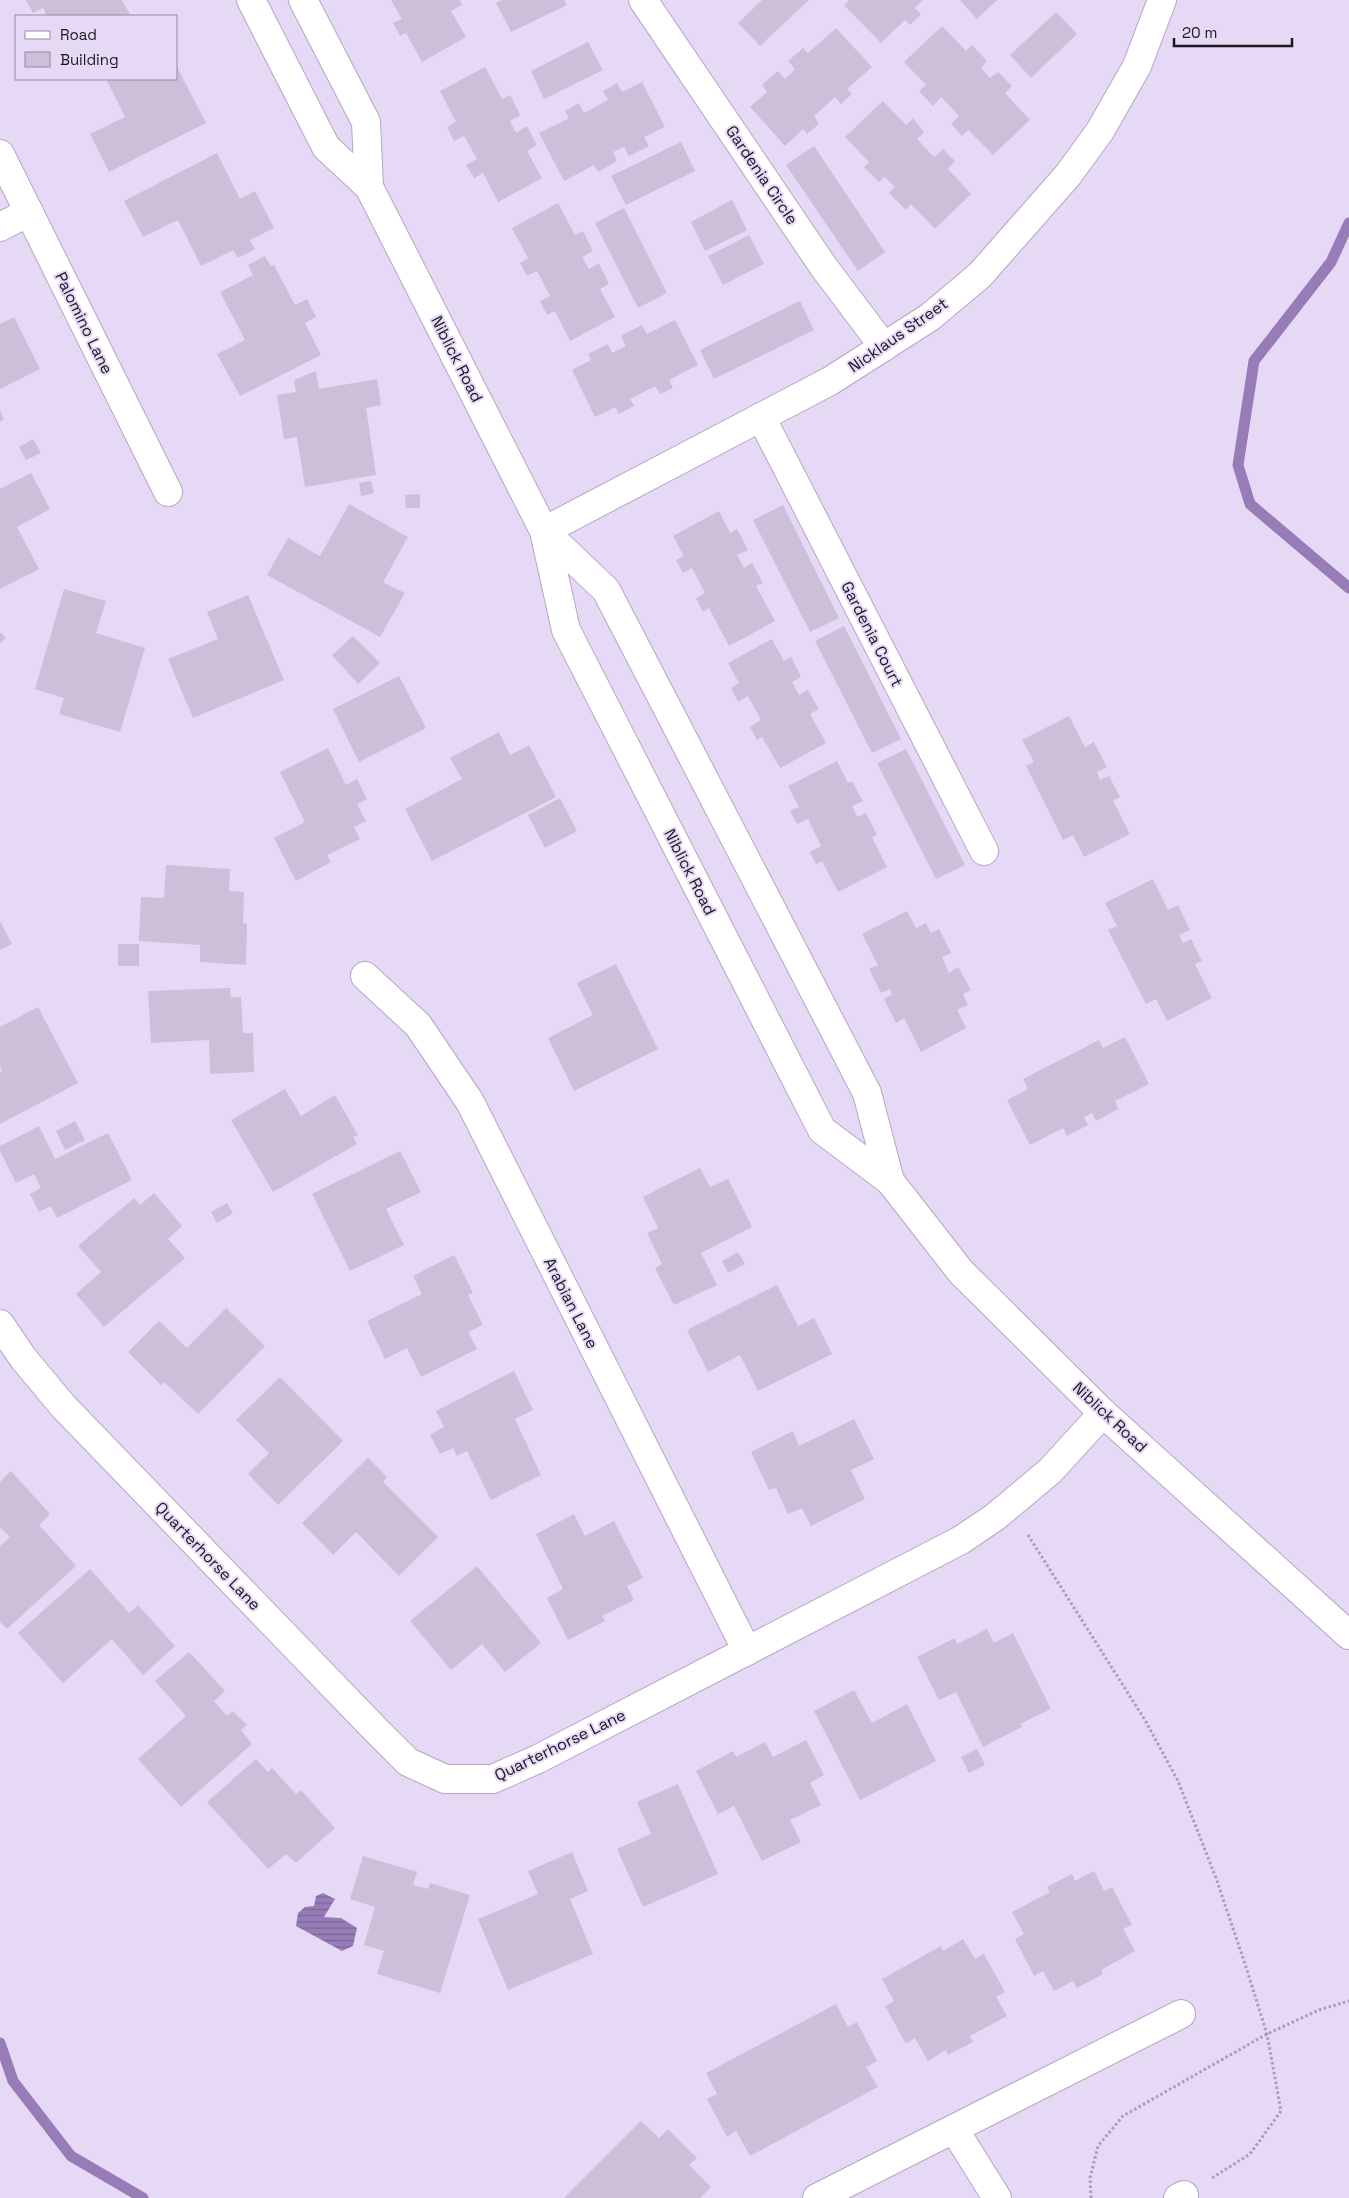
<svg xmlns="http://www.w3.org/2000/svg" width="1349" height="2198" viewBox="0 0 1349 2198" font-family="'Space Grotesk',sans-serif">
	<style>
		.water { fill: url(#water-rules) }
		.lines { fill: none; stroke-linecap: round; stroke-linejoin: round }
		.stream { stroke: #987cb7; stroke-width: 11 }
		.building { fill: #cbbfda }
		.street-casing { stroke: #b3a7c2; stroke-width: 30 }
		.secondary-casing { stroke: #b3a7c2; stroke-width: 30 }
		.path { stroke: #a89db4; stroke-width: 3; stroke-dasharray: 2.5 2.5; stroke-linecap: butt }
		.street { stroke: #fff; stroke-width: 28 }
		.secondary { stroke: #fff; stroke-width: 28 }
		.labels { text-anchor: middle; dominant-baseline: central; stroke-width: 4; stroke-linejoin: round; paint-order: stroke }
		.street-label { font-size: 16px; fill: #1b1620; stroke: #e6d9f5 }
	</style>
	<defs>
		<pattern id="water-rules" width="6" height="5" patternUnits="userSpaceOnUse" patternTransform="scale(1.25)"><rect width="6" height="5" fill="#987cb7"/><path d="M0 2.5h6" fill="none" stroke="#7b6594"/></pattern>
	</defs>
	<rect width="100%" height="100%" fill="#e6d9f5"/>
	<!-- water -->
	<polygon class="water" points="323,1893 335,1899 324,1917 341,1918 357,1928 353,1946 342,1951 296,1926 298,1913 305,1907 314,1906 316,1896"/>
	<g class="lines">
		<!-- stream -->
		<g class="stream">
			<polyline points="1349,223 1331,262 1254,361 1238,465 1250,504 1349,588"/>
			<polyline points="0,2043 13,2081 71,2156 143,2198"/>
		</g>
	</g>
	<!-- building -->
	<g class="building">
		<polygon points="26,0 122,0 131,16 47,16 43,8 33,13"/>
		<polygon points="391,0 460,0 462,5 451,11 466,37 422,62 406,33 400,36 393,23 402,19"/>
		<polygon points="502,0 564,0 567,5 511,32 496,3"/>
		<polygon points="762,0 809,0 760,46 738,23"/>
		<polygon points="849,0 923,0 915,8 921,14 910,25 905,20 881,43 844,5"/>
		<polygon points="960,0 997,0 977,19"/>
		<polygon points="1056,12 1077,34 1031,78 1010,55"/>
		<polygon points="942,26 966,51 972,45 987,61 981,68 990,78 998,72 1012,86 1005,93 1030,120 993,155 968,130 962,136 951,124 959,116 941,97 933,106 919,91 926,85 904,62"/>
		<polygon points="836,28 872,67 847,89 852,94 841,104 835,97 814,116 819,124 807,134 803,129 785,146 750,107 767,92 762,85 778,71 785,79 795,69 788,61 803,48 808,53"/>
		<polygon points="588,42 603,70 544,99 531,71"/>
		<polygon points="176,65 206,123 109,172 90,134 125,117 106,79 176,79"/>
		<polygon points="485,67 502,99 510,95 520,115 510,121 516,133 527,126 537,145 527,151 542,178 498,202 483,173 474,178 466,165 477,159 464,136 454,141 447,127 456,122 440,91"/>
		<polygon points="642,82 665,127 644,137 649,146 629,156 624,147 613,152 617,161 598,172 594,165 564,181 539,133 569,118 565,111 579,103 584,113 608,100 603,91 617,83 622,92"/>
		<polygon points="883,101 906,125 913,118 924,132 917,139 934,157 943,149 955,161 948,169 971,194 935,229 911,204 906,210 889,193 895,187 885,177 879,182 864,167 869,162 845,137"/>
		<polygon points="681,142 695,171 626,205 611,176"/>
		<polygon points="814,146 885,252 858,271 786,165"/>
		<polygon points="217,153 240,199 255,191 274,228 250,240 255,249 238,258 233,250 201,266 178,220 143,237 124,201"/>
		<polygon points="732,200 747,230 705,251 691,222"/>
		<polygon points="558,203 575,235 583,231 593,251 582,257 589,269 599,263 609,284 600,289 615,317 570,341 555,311 547,315 540,301 550,296 537,271 527,276 520,263 528,258 512,228"/>
		<polygon points="624,208 667,293 638,308 595,223"/>
		<polygon points="749,235 764,264 723,285 708,256"/>
		<polygon points="265,256 271,266 274,265 295,305 307,299 316,317 305,323 321,355 240,396 217,354 245,340 220,292 253,275 248,265"/>
		<polygon points="800,301 814,330 714,379 700,350"/>
		<polygon points="14,317 40,369 0,389 0,324"/>
		<polygon points="675,320 698,365 669,380 673,388 660,394 655,386 630,399 634,406 619,414 615,407 595,417 572,370 591,360 588,354 608,344 612,353 626,346 621,336 642,325 647,334"/>
		<polygon points="316,371 319,389 377,379 381,405 366,408 376,475 305,487 297,437 284,439 277,395 296,392 294,380"/>
		<polygon points="0,411 4,419 0,422"/>
		<polygon points="33,439 41,453 26,460 19,447"/>
		<polygon points="31,473 50,509 17,527 39,569 0,589 0,489"/>
		<polygon points="371,481 374,493 361,496 359,483"/>
		<polygon points="420,494 420,508 406,508 405,495"/>
		<polygon points="349,504 408,537 383,582 405,593 380,637 267,575 288,538 320,556"/>
		<polygon points="783,505 839,618 810,632 753,520"/>
		<polygon points="719,511 730,533 737,529 748,550 737,555 744,568 752,563 763,583 756,586 775,621 729,646 709,608 703,612 696,598 705,593 692,568 683,573 676,560 684,556 673,536"/>
		<polygon points="64,589 106,601 96,633 145,648 120,732 59,714 64,698 35,689"/>
		<polygon points="248,595 284,680 193,718 168,659 218,639 207,612"/>
		<polygon points="844,626 901,739 872,753 815,641"/>
		<polygon points="0,632 6,638 0,643"/>
		<polygon points="353,636 380,663 358,684 332,655"/>
		<polygon points="772,639 784,661 791,657 801,677 792,682 799,695 808,690 819,709 810,714 826,743 780,768 762,737 757,740 750,727 761,720 748,696 738,702 731,688 739,683 728,663"/>
		<polygon points="399,676 426,728 359,762 333,709"/>
		<polygon points="1069,716 1085,747 1094,742 1107,767 1097,772 1100,780 1109,776 1120,797 1113,801 1130,834 1084,857 1073,835 1063,840 1026,766 1034,762 1022,740"/>
		<polygon points="499,732 510,755 529,745 556,797 432,861 405,809 462,779 450,758"/>
		<polygon points="328,748 346,785 357,779 367,799 357,804 366,821 354,827 360,839 327,855 331,862 296,881 274,838 305,822 280,772"/>
		<polygon points="906,749 965,865 936,879 877,763"/>
		<polygon points="837,761 848,783 852,781 863,801 852,806 857,817 866,813 877,835 872,837 887,867 838,892 822,861 816,864 810,852 821,846 808,819 797,824 790,811 799,807 788,786"/>
		<polygon points="560,798 577,831 545,848 528,815"/>
		<polygon points="166,865 230,869 229,891 244,892 243,923 247,924 246,965 200,962 200,945 139,941 141,897 164,898"/>
		<polygon points="1153,879 1168,910 1178,905 1190,930 1179,935 1183,943 1191,939 1202,961 1195,964 1212,998 1167,1021 1156,999 1146,1004 1108,930 1117,926 1105,903"/>
		<polygon points="907,911 916,928 926,923 931,933 939,929 951,953 942,957 949,973 958,967 971,990 963,994 968,1005 957,1010 966,1028 921,1052 904,1018 896,1023 884,999 892,994 890,989 881,993 869,969 878,965 862,934"/>
		<polygon points="0,921 12,944 0,950"/>
		<rect x="118" y="944" width="21" height="22"/>
		<polygon points="616,964 658,1049 574,1091 548,1038 593,1015 577,983"/>
		<polygon points="230,988 231,998 241,997 243,1033 253,1033 254,1072 210,1074 209,1040 151,1043 148,991"/>
		<polygon points="38,1007 78,1083 0,1124 0,1072 2,1071 0,1066 0,1027"/>
		<polygon points="1125,1037 1149,1084 1115,1101 1118,1109 1096,1121 1092,1113 1084,1117 1088,1125 1067,1136 1063,1128 1030,1145 1007,1100 1028,1089 1023,1079 1099,1040 1103,1048"/>
		<polygon points="285,1089 301,1116 335,1095 358,1135 353,1137 357,1144 273,1192 231,1120"/>
		<polygon points="75,1121 85,1140 65,1150 56,1131"/>
		<polygon points="39,1126 55,1159 108,1133 132,1180 57,1218 51,1206 39,1212 30,1194 41,1188 34,1174 16,1183 0,1151 0,1146"/>
		<polygon points="400,1151 421,1192 386,1209 404,1245 350,1271 312,1194"/>
		<polygon points="700,1168 710,1187 728,1179 752,1227 701,1253 717,1285 674,1305 655,1268 662,1264 647,1233 658,1228 643,1197"/>
		<polygon points="154,1193 182,1226 168,1239 185,1258 104,1327 76,1294 101,1272 78,1246 134,1198 140,1205"/>
		<polygon points="227,1203 233,1213 217,1223 211,1212"/>
		<polygon points="738,1252 745,1264 728,1273 722,1261"/>
		<polygon points="454,1255 473,1293 468,1295 483,1325 468,1332 477,1349 421,1377 407,1348 385,1359 367,1321 422,1294 413,1276"/>
		<polygon points="777,1285 798,1326 814,1318 832,1354 758,1391 740,1355 708,1372 687,1330"/>
		<polygon points="226,1308 265,1346 198,1414 164,1382 161,1385 128,1352 159,1321 187,1348"/>
		<polygon points="514,1371 533,1410 515,1419 541,1475 491,1500 467,1451 457,1456 453,1448 440,1454 430,1435 444,1427 436,1411"/>
		<polygon points="280,1377 343,1441 278,1505 248,1474 269,1453 236,1420"/>
		<polygon points="854,1419 874,1459 851,1470 865,1499 811,1526 802,1508 788,1514 776,1488 769,1490 751,1452 793,1431 799,1446"/>
		<polygon points="368,1458 387,1477 383,1482 438,1537 399,1576 356,1532 333,1555 302,1523"/>
		<polygon points="11,1471 50,1514 39,1525 76,1566 7,1629 0,1622 0,1546 10,1537 0,1527 0,1482"/>
		<polygon points="574,1514 585,1536 614,1521 643,1578 627,1586 634,1600 602,1616 605,1621 568,1640 547,1598 563,1589 536,1534"/>
		<polygon points="477,1566 541,1643 505,1672 482,1644 451,1670 410,1621"/>
		<polygon points="90,1569 129,1613 138,1605 175,1646 143,1675 112,1639 63,1683 18,1633"/>
		<polygon points="987,1629 994,1643 1013,1633 1051,1709 1020,1724 1022,1727 983,1747 956,1692 939,1700 917,1657 955,1638 957,1644"/>
		<polygon points="189,1652 225,1691 214,1701 227,1716 233,1711 247,1725 241,1730 252,1744 181,1807 138,1759 186,1716 155,1681"/>
		<polygon points="854,1690 872,1723 907,1704 936,1761 860,1800 814,1711"/>
		<polygon points="806,1740 824,1775 810,1783 821,1805 790,1820 801,1842 762,1861 734,1806 718,1814 696,1771 733,1751 736,1757 765,1742 773,1757"/>
		<polygon points="977,1749 985,1765 969,1773 961,1757"/>
		<polygon points="256,1759 268,1772 272,1768 296,1794 301,1790 335,1828 296,1863 286,1854 268,1869 207,1802"/>
		<polygon points="678,1784 718,1874 643,1907 617,1849 651,1834 637,1802"/>
		<polygon points="572,1852 588,1891 570,1899 593,1954 508,1990 478,1919 538,1894 528,1871"/>
		<polygon points="363,1856 417,1872 413,1885 428,1889 430,1883 470,1895 440,1993 377,1974 384,1951 364,1945 375,1907 350,1899"/>
		<polygon points="1094,1871 1104,1891 1112,1887 1132,1925 1123,1929 1135,1951 1101,1970 1103,1974 1077,1988 1073,1981 1054,1991 1043,1971 1034,1976 1015,1939 1024,1934 1012,1912 1050,1892 1047,1887 1072,1874 1075,1881"/>
		<polygon points="963,1939 975,1959 984,1954 1005,1992 996,1997 1007,2016 970,2036 973,2042 948,2055 946,2050 928,2061 915,2038 906,2044 885,2006 894,2001 882,1979 941,1946 943,1951"/>
		<polygon points="836,2004 848,2027 857,2022 877,2061 866,2067 878,2087 750,2156 736,2131 727,2137 707,2099 717,2094 706,2073"/>
		<polygon points="641,2121 659,2138 668,2129 697,2158 689,2165 711,2187 700,2198 564,2198"/>
	</g>
	<g class="lines">
		<defs>
			<g id="street">
				<polyline points="643,0 823,266 884,347"/>
				<polyline points="0,154 168,492"/>
				<polyline points="0,227 29,212"/>
				<polyline points="761,417 984,851"/>
				<polyline points="544,531 830,381 930,317 980,275 1068,175 1100,131 1137,66 1162,0"/>
				<polyline points="365,976 418,1025 470,1102 747,1651"/>
				<polyline points="0,1324 23,1358 63,1406 374,1728 408,1762 445,1779 493,1779 538,1759 961,1540 995,1517 1050,1471 1103,1413"/>
				<polyline points="954,2129 997,2198"/>
				<polyline points="817,2198 1181,2014"/>
				<polyline points="1178,2198 1184,2195 1184,2198"/>
			</g>
			<g id="secondary">
				<polyline points="251,0 326,147 369,187 544,531 566,630 822,1130 890,1181 961,1272 1103,1413 1349,1635"/>
				<polyline points="303,0 366,122 369,187"/>
				<polyline points="544,531 606,590 867,1093 890,1181"/>
			</g>
		</defs>
		<!-- street casing -->
		<use href="#street" class="street-casing"/>
		<!-- secondary casing -->
		<use href="#secondary" class="secondary-casing"/>
		<!-- path -->
		<g class="path">
			<polyline points="1028,1535 1145,1720 1178,1781 1216,1878 1245,1964 1267,2034 1281,2111 1250,2154 1212,2178"/>
			<polyline points="1091,2198 1090,2178 1098,2146 1123,2116 1267,2034 1319,2010 1349,2001"/>
		</g>
		<!-- street -->
		<use href="#street" class="street"/>
		<!-- secondary -->
		<use href="#secondary" class="secondary"/>
	</g>
	<g class="labels">
		<!-- street labels -->
		<g class="street-label">
			<text transform="translate(762 175) rotate(56)">Gardenia Circle</text>
			<text transform="translate(84 323) rotate(64)">Palomino Lane</text>
			<text transform="translate(898 335) rotate(-35)">Nicklaus Street</text>
			<text transform="translate(457 359) rotate(63)">Niblick Road</text>
			<text transform="translate(872 634) rotate(63)">Gardenia Court</text>
			<text transform="translate(690 872) rotate(63)">Niblick Road</text>
			<text transform="translate(571 1303) rotate(63)">Arabian Lane</text>
			<text transform="translate(1110 1417) rotate(43)">Niblick Road</text>
			<text transform="translate(208 1556) rotate(46)">Quarterhorse Lane</text>
			<text transform="translate(560 1745) rotate(-26)">Quarterhorse Lane</text>
		</g>
	</g>
	<!-- legend -->
	<rect x="15" y="15" width="162" height="65" fill="#e6d9f5" stroke="#958ba0"/>
	<rect x="25" y="31" width="25" height="8" fill="#ffffff" stroke="#958ba0"/>
	<text x="60" y="40" font-size="15" fill="#1b1620">Road</text>
	<rect x="25" y="52" width="25" height="15" fill="#cbbfda" stroke="#958ba0"/>
	<text x="60" y="65" font-size="15" fill="#1b1620">Building</text>
	<!-- scale -->
	<path d="M1174 38v8h118v-8" fill="none" stroke="#1b1620" stroke-width="2.5"/>
	<text x="1182" y="38" font-size="15" fill="#1b1620" stroke="#e6d9f5" stroke-width="4" paint-order="stroke">20 m</text>
</svg>
